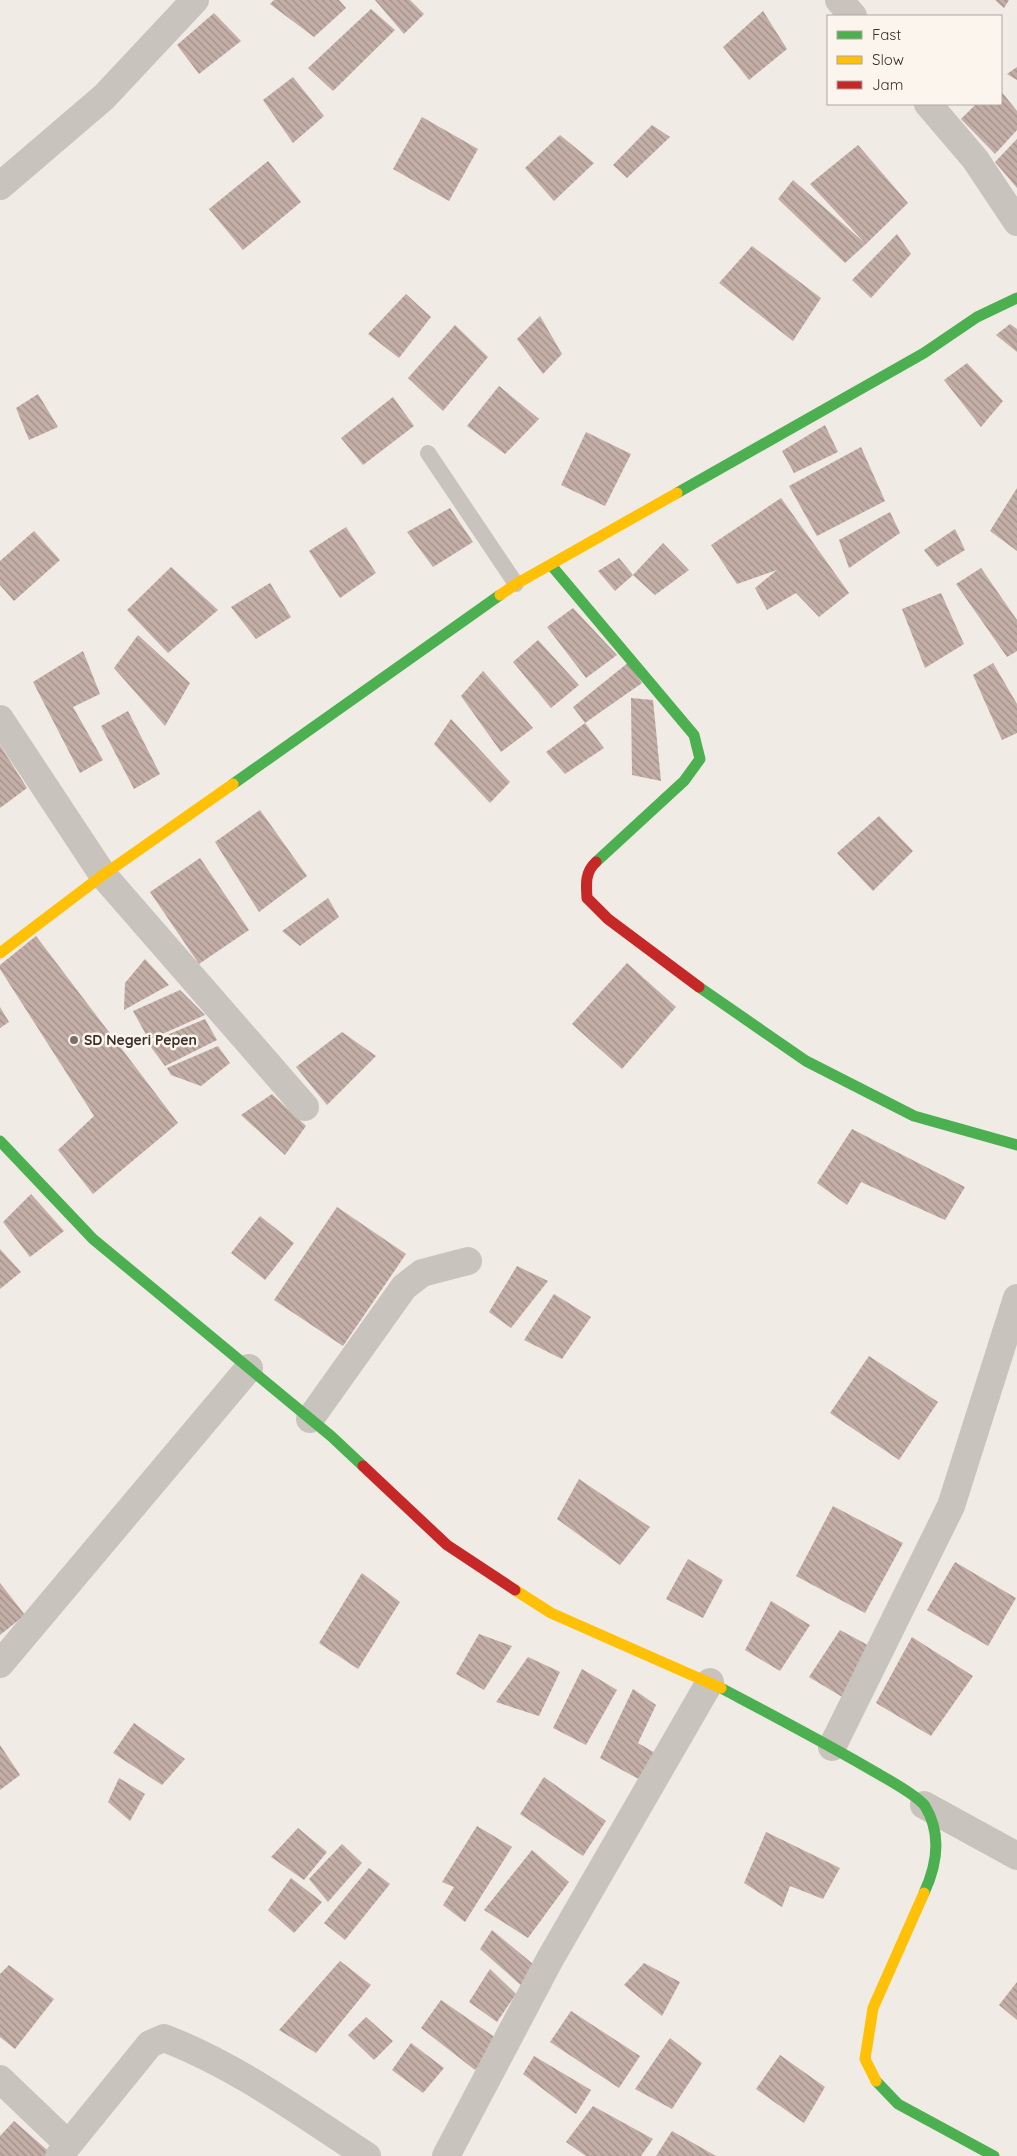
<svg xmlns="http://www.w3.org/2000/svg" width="1017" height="2156" viewBox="0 0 1017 2156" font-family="Quicksand,sans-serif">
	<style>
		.building { fill: url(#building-back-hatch) }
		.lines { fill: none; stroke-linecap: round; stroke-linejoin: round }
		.lane { stroke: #c9c3be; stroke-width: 16 }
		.street { stroke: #c9c3be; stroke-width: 28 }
		.fast { stroke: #4caf50; stroke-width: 11 }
		.slow { stroke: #ffc107; stroke-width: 11 }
		.jam { stroke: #c62828; stroke-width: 11 }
		.poi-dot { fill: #7a716c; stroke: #fbf5ee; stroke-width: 2 }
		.labels { text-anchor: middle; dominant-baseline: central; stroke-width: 5; stroke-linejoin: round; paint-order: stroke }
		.poi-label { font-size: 14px; font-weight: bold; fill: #3b302b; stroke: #fbf5ee; text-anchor: start }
	</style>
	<defs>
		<pattern id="building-back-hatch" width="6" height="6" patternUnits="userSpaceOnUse" patternTransform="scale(1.25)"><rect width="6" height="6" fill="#c3afa7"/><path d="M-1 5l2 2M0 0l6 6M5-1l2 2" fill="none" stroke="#a08f88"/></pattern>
	</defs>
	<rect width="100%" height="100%" fill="#f0ebe5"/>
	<!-- building -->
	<g class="building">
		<polygon points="274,0 339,0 346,8 314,37 270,4"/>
		<polygon points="375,0 410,0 424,14 404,34"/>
		<polygon points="995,0 1009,0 1004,8"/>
		<polygon points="371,9 395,30 333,91 308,68"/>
		<polygon points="763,11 787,49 749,80 723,47"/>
		<polygon points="214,13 241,41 199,74 177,45"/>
		<polygon points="1017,67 1017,80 1007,74"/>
		<polygon points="293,77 324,116 293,143 263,100"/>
		<polygon points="1001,91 1017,111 1017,130 995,154 961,119 976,104 1001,104"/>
		<polygon points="422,117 478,149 449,201 393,169"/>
		<polygon points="652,125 670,137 627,178 613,165"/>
		<polygon points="560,135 594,163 554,201 525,168"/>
		<polygon points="1017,139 1017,188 995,162"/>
		<polygon points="858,145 908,203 866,244 845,263 778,199 793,180 866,244 810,184"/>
		<polygon points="268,161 301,202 243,250 209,209"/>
		<polygon points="897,234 911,254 871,298 852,280"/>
		<polygon points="752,246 821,298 793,341 719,283"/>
		<polygon points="406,294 431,317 399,358 368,334"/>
		<polygon points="540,316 562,354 543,374 517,339"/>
		<polygon points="1010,324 1017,329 1017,352 996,335"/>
		<polygon points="455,325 488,357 443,411 408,378"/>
		<polygon points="967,363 1003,401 981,427 944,380"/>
		<polygon points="499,386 539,419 505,454 467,426"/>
		<polygon points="38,394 58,427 29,440 16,408"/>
		<polygon points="393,397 414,426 363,465 341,438"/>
		<polygon points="825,425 838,452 794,473 782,451"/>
		<polygon points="586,432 631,454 605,506 561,485"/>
		<polygon points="861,447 885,501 817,536 789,486"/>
		<polygon points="1017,488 1017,551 990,531"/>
		<polygon points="781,498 849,593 819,617 796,593 767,610 755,588 777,570 737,584 711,545"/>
		<polygon points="450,508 473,542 433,567 407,532"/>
		<polygon points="890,512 900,533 849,568 839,540"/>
		<polygon points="346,527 376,573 340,598 309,551"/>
		<polygon points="955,529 965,550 937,567 924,550"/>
		<polygon points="34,531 60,560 14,601 0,585 0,561"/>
		<polygon points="663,543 689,570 655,595 633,575"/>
		<polygon points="619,558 633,575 615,591 598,571"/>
		<polygon points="171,567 218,610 168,653 127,610"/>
		<polygon points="981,568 1017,620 1017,651 1007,657 956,584"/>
		<polygon points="270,583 291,617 256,639 231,607"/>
		<polygon points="941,593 964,644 925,668 902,609"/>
		<polygon points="573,608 617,655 586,678 547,627"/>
		<polygon points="138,635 190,683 165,726 114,668"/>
		<polygon points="538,640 579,685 551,708 513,662"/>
		<polygon points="83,651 100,694 73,707 103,760 80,773 33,682"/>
		<polygon points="629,662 642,683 585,723 573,707"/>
		<polygon points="993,663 1017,704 1017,733 1002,740 973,675"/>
		<polygon points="483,671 533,728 501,752 461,696"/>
		<polygon points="631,698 653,700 661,781 632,775"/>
		<polygon points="128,711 160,774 134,789 101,726"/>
		<polygon points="451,719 510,782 490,803 434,744"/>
		<polygon points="585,723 604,748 565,774 546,752"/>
		<polygon points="0,745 27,788 0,808"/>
		<polygon points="260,810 307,876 259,912 215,842"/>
		<polygon points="879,816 913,851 873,891 837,853"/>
		<polygon points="200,858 249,930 199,964 150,892"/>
		<polygon points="328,898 339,917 300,946 282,931"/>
		<polygon points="36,936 178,1123 93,1194 58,1150 94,1116 0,969 0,965"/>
		<polygon points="145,959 169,985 124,1010 125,983"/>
		<polygon points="627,963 676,1007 622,1069 572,1024"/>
		<polygon points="180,990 205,1015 149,1040 133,1011"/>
		<polygon points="0,1007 9,1022 0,1028"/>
		<polygon points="205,1019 217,1040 165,1066 148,1043"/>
		<polygon points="342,1032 376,1056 327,1105 296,1067"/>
		<polygon points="218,1046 230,1063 201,1086 171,1075 167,1068"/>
		<polygon points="272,1094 306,1126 285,1155 241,1115"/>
		<polygon points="852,1129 965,1187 945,1220 861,1182 847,1205 817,1183"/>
		<polygon points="31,1194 64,1231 30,1257 3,1222"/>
		<polygon points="337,1207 406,1254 343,1346 274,1300"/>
		<polygon points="260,1216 294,1243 265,1280 231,1253"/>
		<polygon points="0,1249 21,1272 0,1289"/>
		<polygon points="517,1266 548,1281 511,1328 489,1312"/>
		<polygon points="554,1294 591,1317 562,1359 524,1340"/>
		<polygon points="869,1356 938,1402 899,1460 830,1413"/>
		<polygon points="579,1479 650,1527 620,1565 557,1519"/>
		<polygon points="833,1506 903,1543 865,1613 796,1576"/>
		<polygon points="688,1559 723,1580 703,1618 666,1599"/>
		<polygon points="955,1562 1016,1598 988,1646 927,1610"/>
		<polygon points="362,1573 400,1602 358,1669 319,1643"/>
		<polygon points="0,1583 25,1615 0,1635"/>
		<polygon points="771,1601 810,1625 780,1671 745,1650"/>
		<polygon points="840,1630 877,1650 844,1698 809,1677"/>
		<polygon points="479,1634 512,1646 484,1690 456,1674"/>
		<polygon points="912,1637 973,1676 931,1736 876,1703"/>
		<polygon points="528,1657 560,1672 539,1716 496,1702"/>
		<polygon points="582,1669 617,1690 586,1745 553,1728"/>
		<polygon points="633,1689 656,1705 638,1743 662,1757 646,1783 600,1758"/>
		<polygon points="134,1723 185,1759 162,1785 113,1753"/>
		<polygon points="0,1745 20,1775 0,1790"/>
		<polygon points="544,1777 606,1821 583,1856 520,1814"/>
		<polygon points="119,1778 145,1794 130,1821 108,1802"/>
		<polygon points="477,1826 512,1847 465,1922 443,1905 454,1887 442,1882"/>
		<polygon points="298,1828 327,1852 304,1880 271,1857"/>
		<polygon points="766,1832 840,1868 823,1899 790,1886 782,1907 744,1883"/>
		<polygon points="342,1844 362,1863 328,1902 309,1879"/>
		<polygon points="532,1850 569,1882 528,1938 484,1910"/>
		<polygon points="369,1868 390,1884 345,1940 324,1923"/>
		<polygon points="291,1878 322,1902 294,1933 268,1910"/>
		<polygon points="492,1930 539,1969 523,1987 480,1949"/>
		<polygon points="340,1961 371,1985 316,2053 279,2030"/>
		<polygon points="644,1963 680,1982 662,2016 624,1985"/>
		<polygon points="9,1965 54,1999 15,2049 0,2037 0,1974"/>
		<polygon points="490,1969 516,1994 497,2022 469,2002"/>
		<polygon points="1017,1982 1017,2020 999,2005"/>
		<polygon points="441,2000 499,2040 475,2070 421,2028"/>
		<polygon points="571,2011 640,2056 619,2088 550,2042"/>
		<polygon points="366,2017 393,2041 374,2060 348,2035"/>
		<polygon points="670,2038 702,2063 672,2109 635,2089"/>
		<polygon points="411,2043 444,2068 423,2093 392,2070"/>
		<polygon points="780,2055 825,2087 804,2123 756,2089"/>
		<polygon points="534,2056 591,2090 576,2114 523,2074"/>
		<polygon points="593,2106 653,2139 641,2156 586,2156 566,2142"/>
		<polygon points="14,2121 54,2156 0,2156 0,2136"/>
		<polygon points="672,2131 716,2156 656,2156"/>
	</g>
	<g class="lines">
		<!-- lane -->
		<polyline class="lane" points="428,453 516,584"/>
		<!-- street -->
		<g class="street">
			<polyline points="839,0 853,16"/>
			<polyline points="928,104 975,159 1017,222"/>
			<polyline points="0,186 104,97 195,0"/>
			<polyline points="0,719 103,875 305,1107"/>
			<polyline points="310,1419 404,1287 422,1273 468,1261"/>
			<polyline points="0,1664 249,1368"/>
			<polyline points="832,1747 951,1506 1017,1298"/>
			<polyline points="924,1805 1017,1856"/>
			<polyline points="0,2079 68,2144"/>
			<path d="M59,2156l91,-112 14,-6c73,28 138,76 203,118"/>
			<polyline points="446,2156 550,1959 710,1682"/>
		</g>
		<!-- fast -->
		<g class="fast">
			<polyline points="677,493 924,353 977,317 1017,298"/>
			<polyline points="551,565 694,735 700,759 684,781 596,862"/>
			<polyline points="233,784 500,595"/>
			<polyline points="699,987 806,1061 914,1116 1017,1145"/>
			<polyline points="0,1141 93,1239 331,1436 363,1466"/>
			<path d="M721,1688c51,27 103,54 154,84 12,7 42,23 50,34 17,28 12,59 -1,87"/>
			<polyline points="876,2081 898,2104 994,2156"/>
		</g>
		<!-- slow -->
		<g class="slow">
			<polyline points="500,595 516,584 677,493"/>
			<polyline points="0,953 103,875 233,784"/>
			<polyline points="515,1590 551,1613 721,1688"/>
			<polyline points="876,2081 865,2059 873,2008 924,1893"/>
		</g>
		<!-- jam -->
		<g class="jam">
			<path d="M596,862c-11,10 -10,22 -9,36l21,21 91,68"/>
			<polyline points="363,1466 447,1545 515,1590"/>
		</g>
	</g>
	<!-- markers -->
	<circle class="poi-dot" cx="74" cy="1040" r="5"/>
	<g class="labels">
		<!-- poi labels -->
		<g class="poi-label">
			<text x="84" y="1040">SD Negeri Pepen</text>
		</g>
	</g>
	<!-- legend -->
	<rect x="827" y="15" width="175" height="90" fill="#fbf5ee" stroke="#aea6a0"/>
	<rect x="837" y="31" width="25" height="8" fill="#4caf50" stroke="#aea6a0"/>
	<text x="872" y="40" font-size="15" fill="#3b302b">Fast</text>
	<rect x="837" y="56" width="25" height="8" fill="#ffc107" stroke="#aea6a0"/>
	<text x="872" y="65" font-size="15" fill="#3b302b">Slow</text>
	<rect x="837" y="81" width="25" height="8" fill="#c62828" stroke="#aea6a0"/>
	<text x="872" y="90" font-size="15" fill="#3b302b">Jam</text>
</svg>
